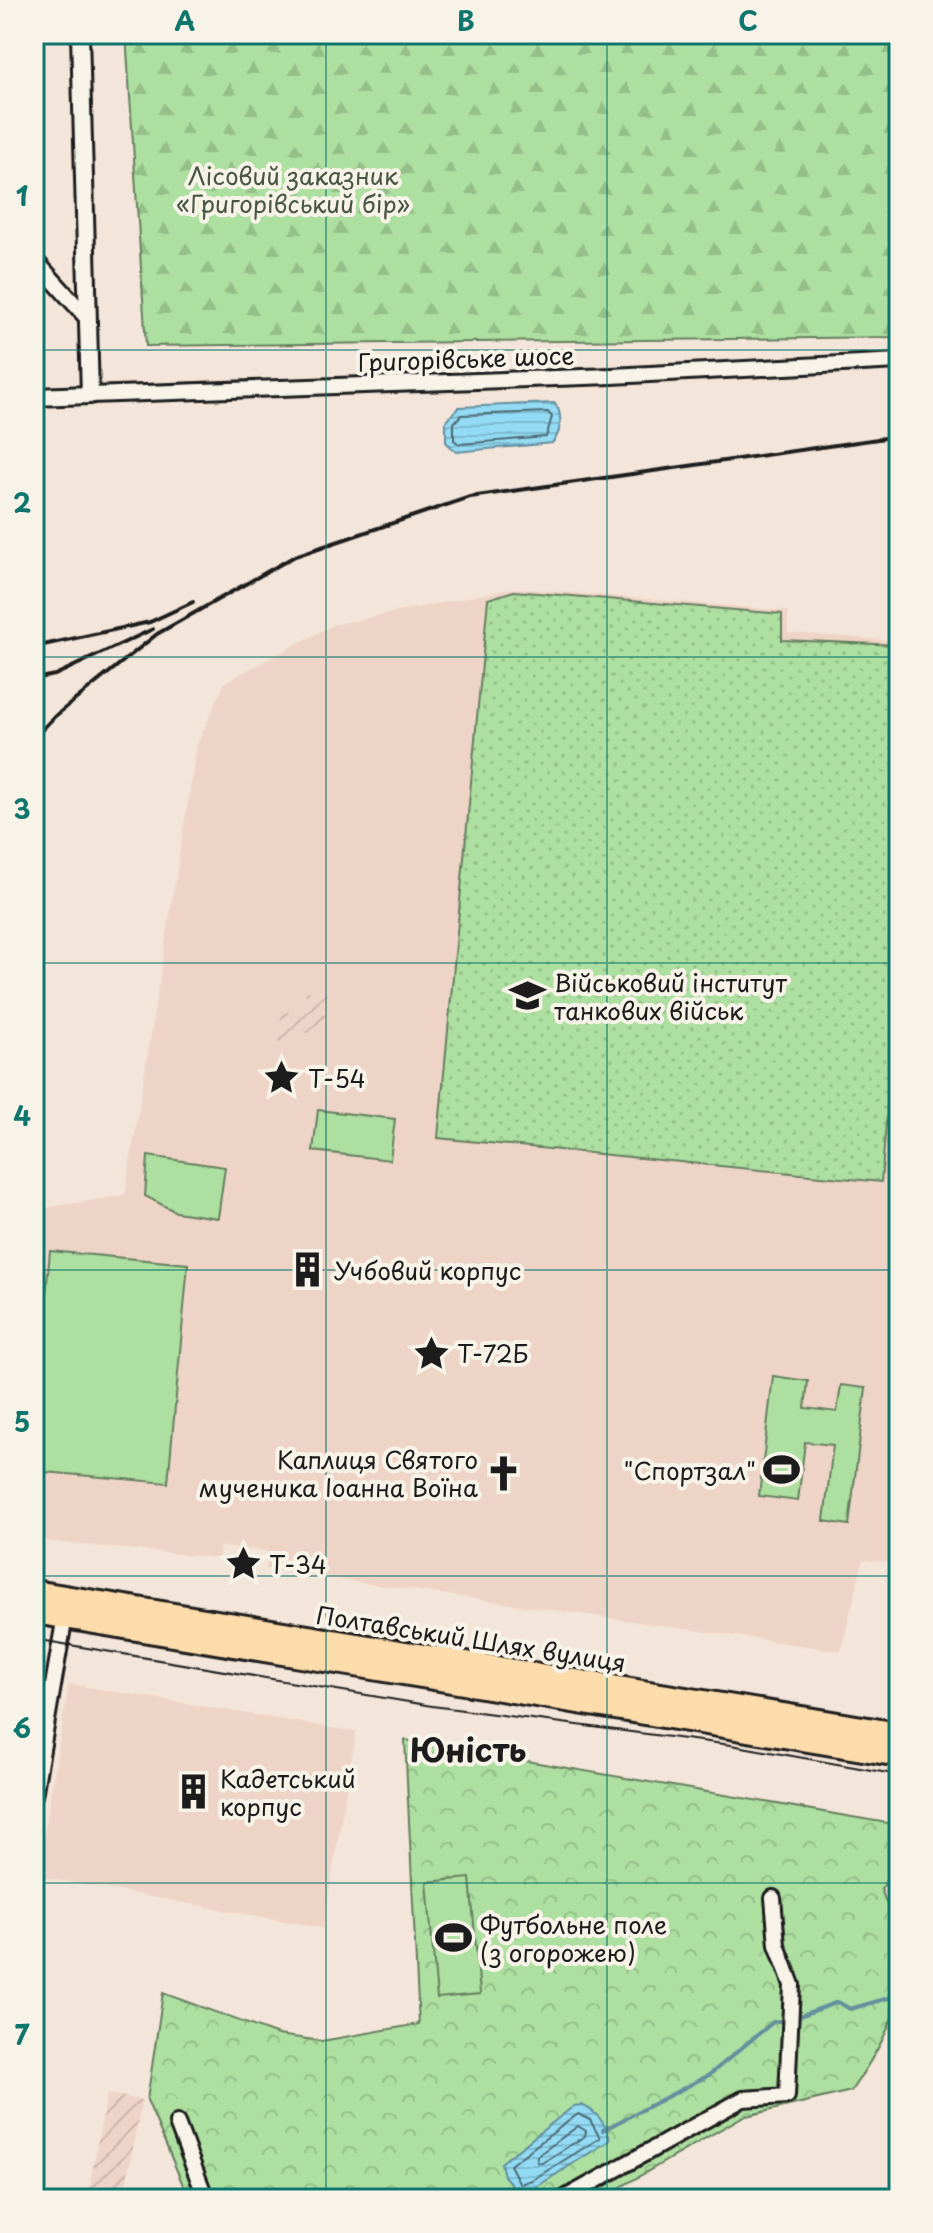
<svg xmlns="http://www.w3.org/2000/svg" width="933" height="2233" viewBox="0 0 933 2233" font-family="'Playpen Sans',sans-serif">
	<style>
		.built { fill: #eed4c6 }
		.industrial { fill: url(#industrial-furrows) }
		.grass { fill: url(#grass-dots); stroke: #647e5e; stroke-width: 2 }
		.forest { fill: url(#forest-firs); stroke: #647e5e; stroke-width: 2 }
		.park { fill: url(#park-crowns); stroke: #647e5e; stroke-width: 2 }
		.pitch { fill: #addfa0; stroke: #647e5e; stroke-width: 2 }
		.water { fill: url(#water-rules); stroke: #638f9e; stroke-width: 2 }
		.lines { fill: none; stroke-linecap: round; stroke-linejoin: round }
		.shore { stroke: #4c6872; stroke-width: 2 }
		.stream { stroke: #638f9e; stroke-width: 4 }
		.minor-casing { stroke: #1c1c1c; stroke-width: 20 }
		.tertiary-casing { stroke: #1c1c1c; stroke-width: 22 }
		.primary-casing { stroke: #1c1c1c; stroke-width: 28 }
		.minor { stroke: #f7f3e8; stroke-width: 14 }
		.tertiary { stroke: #f7f3e8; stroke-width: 16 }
		.primary { stroke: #fddcac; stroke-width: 22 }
		.tram { stroke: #1c1c1c; stroke-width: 2 }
		.rail { stroke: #1c1c1c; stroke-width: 4 }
		.grid { fill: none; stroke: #0f766e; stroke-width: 2; stroke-opacity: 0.55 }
		.labels { text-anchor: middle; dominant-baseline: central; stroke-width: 8; stroke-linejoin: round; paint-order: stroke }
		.park-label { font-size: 24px; fill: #485644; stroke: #f7f3e8 }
		.street-label { font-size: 24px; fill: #1c1c1c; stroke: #f7f3e8 }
		.poi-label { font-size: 24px; fill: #1c1c1c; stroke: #f7f3e8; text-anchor: start }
		.district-label { font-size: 32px; font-weight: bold; fill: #1c1c1c; stroke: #f7f3e8 }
		.neatline { fill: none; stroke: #0f766e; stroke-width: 3 }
		.grid-label { font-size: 26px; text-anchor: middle; font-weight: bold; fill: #0f766e }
	</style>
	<defs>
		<pattern id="industrial-furrows" width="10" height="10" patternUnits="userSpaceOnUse" patternTransform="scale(2)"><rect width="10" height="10" fill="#eed4c6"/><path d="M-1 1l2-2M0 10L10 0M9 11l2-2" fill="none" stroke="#ccb5aa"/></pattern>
		<pattern id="grass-dots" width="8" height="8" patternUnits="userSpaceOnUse" patternTransform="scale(2)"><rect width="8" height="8" fill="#addfa0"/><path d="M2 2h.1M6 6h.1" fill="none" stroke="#94bf89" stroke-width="1.8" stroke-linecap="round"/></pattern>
		<pattern id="forest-firs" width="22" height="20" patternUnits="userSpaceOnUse" patternTransform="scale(2)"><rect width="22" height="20" fill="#addfa0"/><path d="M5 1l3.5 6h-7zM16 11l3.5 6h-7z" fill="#94bf89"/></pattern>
		<pattern id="park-crowns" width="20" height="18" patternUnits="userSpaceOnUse" patternTransform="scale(2)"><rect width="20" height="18" fill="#addfa0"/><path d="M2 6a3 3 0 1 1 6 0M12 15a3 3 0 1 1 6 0" fill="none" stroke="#94bf89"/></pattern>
		<pattern id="water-rules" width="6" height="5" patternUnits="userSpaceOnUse" patternTransform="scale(2)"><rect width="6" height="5" fill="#93dbf4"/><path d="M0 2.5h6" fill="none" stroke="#7ebbd1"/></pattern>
	</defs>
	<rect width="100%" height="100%" fill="#f3e5d9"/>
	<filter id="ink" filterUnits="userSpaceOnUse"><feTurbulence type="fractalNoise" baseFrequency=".0125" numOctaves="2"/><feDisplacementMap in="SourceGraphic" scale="16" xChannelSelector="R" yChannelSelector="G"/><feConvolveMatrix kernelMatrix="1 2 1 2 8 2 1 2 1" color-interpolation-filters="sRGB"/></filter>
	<g filter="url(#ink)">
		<!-- built -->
		<g class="built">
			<polygon points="514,588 788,611 788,633 899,641 899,1563 863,1560 841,1651 266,1569 267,1551 220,1547 218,1558 34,1540 34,1210 125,1195 197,745 225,682 333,625"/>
			<polygon points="69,1684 356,1732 323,1928 37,1876"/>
		</g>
		<!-- industrial -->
		<g class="industrial">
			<polygon points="306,991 328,994 323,1035 293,1031 291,1044 278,1042 282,1011 303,1014"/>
			<polygon points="107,2094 142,2100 123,2199 87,2199"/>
		</g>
		<!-- grass -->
		<polygon class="grass" points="514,591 782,614 782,640 899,645 899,973 881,1182 438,1138 488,599"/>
		<!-- forest -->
		<polygon class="forest" points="126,34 899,34 899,337 146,346"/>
		<!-- park -->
		<path class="park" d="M405,1740l494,85v41l-18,23c36,87 21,127 -30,202l-109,26 -142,82h-411l-42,-99 16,-107 115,42 44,6 97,-17z"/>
		<!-- pitch -->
		<g class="pitch">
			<polygon points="318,1110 395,1119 390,1160 313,1151"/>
			<polygon points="148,1156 225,1167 218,1218 176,1212 145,1196"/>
			<polygon points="50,1251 188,1264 168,1483 34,1471 34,1425"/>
			<polygon points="773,1376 808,1381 805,1408 837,1412 841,1385 866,1388 849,1525 824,1521 833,1445 805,1442 798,1501 759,1496"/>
			<polygon points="470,1878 480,1994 437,1998 427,1882"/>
		</g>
		<!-- water -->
		<g class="water">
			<path d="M554,403c10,10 7,31 -2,40l-96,9 -10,-10v-21l13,-14z"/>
			<path d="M581,2105c15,5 26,20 29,35l-74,47 -16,7 -16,-18 -3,-13 73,-57z"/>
		</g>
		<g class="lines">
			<!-- shore -->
			<g class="shore">
				<polygon points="548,412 552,417 546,437 459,444 454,440 454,423 461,415"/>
				<polygon points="578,2114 590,2120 600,2138 532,2180 520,2184 510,2165"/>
				<polygon points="578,2126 586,2131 585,2136 542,2163 537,2162 537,2156"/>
			</g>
			<!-- stream -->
			<g class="stream">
				<polyline points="794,2018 838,2002 850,2009 899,1995"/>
				<polyline points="603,2130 709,2075 773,2022 785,2020"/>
				<polyline points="508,2199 521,2188"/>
			</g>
			<defs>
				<g id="minor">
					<polyline points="34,259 88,319"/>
					<polyline points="90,395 612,376 899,361"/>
					<polyline points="34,1796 66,1610"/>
					<polyline points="177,2123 206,2199"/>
					<polyline points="563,2199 743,2099 787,2096 792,1985 777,1945 773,1898"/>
				</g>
				<polyline id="tertiary" points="34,397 90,395 80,34"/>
				<g id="primary">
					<polyline points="34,1592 899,1734"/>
					<polyline points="34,1612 899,1755"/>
				</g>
			</defs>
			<!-- minor casing -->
			<use href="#minor" class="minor-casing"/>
			<!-- tertiary casing -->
			<use href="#tertiary" class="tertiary-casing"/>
			<!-- primary casing -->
			<use href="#primary" class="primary-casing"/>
			<!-- minor -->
			<use href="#minor" class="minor"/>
			<!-- tertiary -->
			<use href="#tertiary" class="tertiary"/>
			<!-- primary -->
			<use href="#primary" class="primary"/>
			<!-- tram -->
			<polyline class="tram" points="34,1639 432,1706 731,1745 899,1775"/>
			<!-- rail -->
			<g class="rail">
				<polyline points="34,647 150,622 193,602"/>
				<polyline points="34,679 55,675 153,629"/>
				<polyline points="34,738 54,717 157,634 295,556 470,497 899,436"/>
			</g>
		</g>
	</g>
	<!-- grid -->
	<path class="grid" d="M326,34v2165M607,34v2165M34,350h865M34,657h865M34,963h865M34,1270h865M34,1576h865M34,1883h865"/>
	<!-- icons -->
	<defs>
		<symbol id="university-bare" viewBox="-9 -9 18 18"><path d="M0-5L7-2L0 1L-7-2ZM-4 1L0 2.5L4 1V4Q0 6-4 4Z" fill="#1c1c1c" stroke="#f7f3e8" stroke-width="2.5" paint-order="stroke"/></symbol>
		<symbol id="sight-bare" viewBox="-9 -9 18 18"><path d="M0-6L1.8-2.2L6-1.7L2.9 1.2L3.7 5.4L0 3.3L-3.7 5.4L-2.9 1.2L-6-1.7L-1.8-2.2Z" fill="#1c1c1c" stroke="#f7f3e8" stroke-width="2.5" paint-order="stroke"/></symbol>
		<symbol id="building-bare" viewBox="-9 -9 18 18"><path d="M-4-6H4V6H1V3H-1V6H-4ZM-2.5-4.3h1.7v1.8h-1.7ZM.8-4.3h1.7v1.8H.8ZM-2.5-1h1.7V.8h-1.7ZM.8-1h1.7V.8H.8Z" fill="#1c1c1c" stroke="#f7f3e8" stroke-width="2.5" paint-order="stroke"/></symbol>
		<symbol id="stadium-bare" viewBox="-9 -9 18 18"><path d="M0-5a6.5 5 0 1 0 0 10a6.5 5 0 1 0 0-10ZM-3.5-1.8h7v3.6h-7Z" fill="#1c1c1c" stroke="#f7f3e8" stroke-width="2.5" paint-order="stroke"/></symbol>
		<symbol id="church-bare" viewBox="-9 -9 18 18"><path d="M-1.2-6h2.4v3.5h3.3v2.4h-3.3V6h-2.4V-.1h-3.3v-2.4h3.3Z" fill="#1c1c1c" stroke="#f7f3e8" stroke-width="2.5" paint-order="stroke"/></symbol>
	</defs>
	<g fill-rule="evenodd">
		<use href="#university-bare" x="502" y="970" width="51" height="51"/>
		<use href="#sight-bare" x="256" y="1052" width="51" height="51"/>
		<use href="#building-bare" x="282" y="1244" width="51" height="51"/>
		<use href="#sight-bare" x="406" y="1328" width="51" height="51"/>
		<use href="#stadium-bare" x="756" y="1444" width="51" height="51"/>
		<use href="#church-bare" x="478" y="1448" width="51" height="51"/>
		<use href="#sight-bare" x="218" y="1538" width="51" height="51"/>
		<use href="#building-bare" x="168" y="1766" width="51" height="51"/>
		<use href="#stadium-bare" x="428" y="1912" width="51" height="51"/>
	</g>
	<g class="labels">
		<!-- park labels -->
		<g class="park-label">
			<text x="293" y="175">Лісовий заказник<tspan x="293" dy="28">«Григорівський бір»</tspan></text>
		</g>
		<!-- street labels -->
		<g class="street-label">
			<text transform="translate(466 358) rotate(-2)">Григорівське шосе</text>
			<text transform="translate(471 1638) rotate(9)">Полтавський Шлях вулиця</text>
		</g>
		<!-- poi labels -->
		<g class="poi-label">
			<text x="554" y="982">Військовий інститут<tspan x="554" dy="28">танкових військ</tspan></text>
			<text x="308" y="1078">Т-54</text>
			<text x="334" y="1270">Учбовий корпус</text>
			<text x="457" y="1353">Т-72Б</text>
			<text x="478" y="1459" text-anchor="end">Каплиця Святого<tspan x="478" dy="28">мученика Іоанна Воїна</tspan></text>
			<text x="756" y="1470" text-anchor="end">"Спортзал"</text>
			<text x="269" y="1564">T-34</text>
			<text x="220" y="1778">Кадетський<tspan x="220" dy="28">корпус</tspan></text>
			<text x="480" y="1924">Футбольне поле<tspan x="480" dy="28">(з огорожею)</tspan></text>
		</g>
		<!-- district labels -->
		<g class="district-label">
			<text x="468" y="1749">Юність</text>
		</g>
	</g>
	<!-- margin -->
	<rect width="933" height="2233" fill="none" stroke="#f7f3e8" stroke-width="88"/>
	<rect x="44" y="44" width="845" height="2145" class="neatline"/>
	<g class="grid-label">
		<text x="185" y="31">A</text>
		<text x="466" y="31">B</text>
		<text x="748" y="31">C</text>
		<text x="22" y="206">1</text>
		<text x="22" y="513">2</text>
		<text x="22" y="819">3</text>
		<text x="22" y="1126">4</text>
		<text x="22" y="1432">5</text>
		<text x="22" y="1738">6</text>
		<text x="22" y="2045">7</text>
	</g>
</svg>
